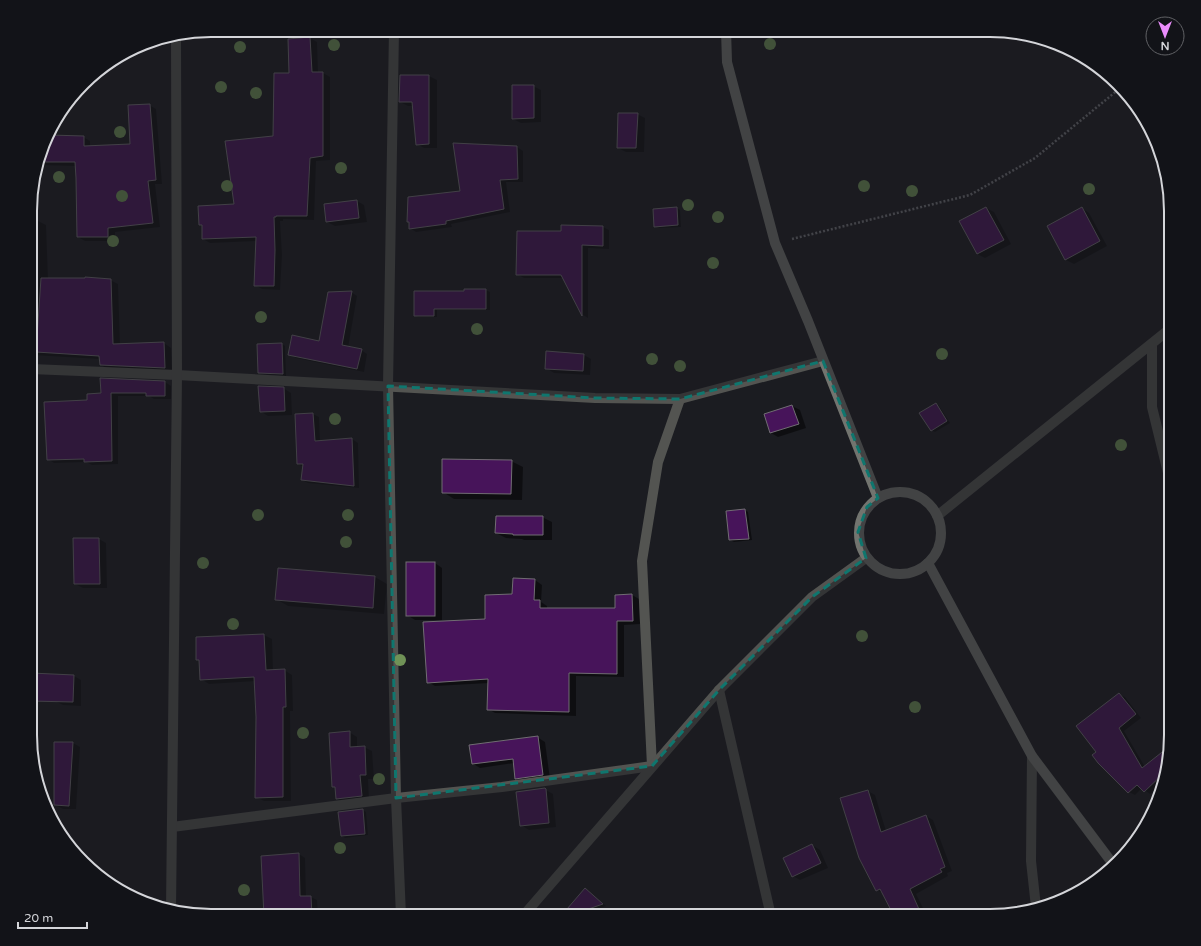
<svg xmlns="http://www.w3.org/2000/svg" width="1201" height="946" viewBox="0 0 1201 946" font-family="'Varela Round',sans-serif">
	<style>
		.shadow { fill: #0007 }
		.building { fill: #47145a; stroke: #716d73 }
		.lines { fill: none; stroke-linecap: round; stroke-linejoin: round }
		.path { stroke: #727378; stroke-width: 2.5; stroke-dasharray: 2 2; stroke-linecap: butt }
		.street { stroke: #535451; stroke-width: 10 }
		.secondary { stroke: #72746f; stroke-width: 10 }
		.tree { fill: #709257 }
		.marked { fill: none; stroke: #0f766e; stroke-width: 3; stroke-dasharray: 8 5; stroke-linejoin: round }
		.rim { fill: none; stroke: #d4d5d9; stroke-width: 2 }
	</style>
	<rect width="100%" height="100%" fill="#1b1c21"/>
	<!-- shadow -->
	<g class="shadow">
		<polygon points="310,38 317,42 318,73 323,73 330,77 330,160 316,161 314,220 283,219 283,221 280,221 282,255 280,290 262,289 255,285 256,241 210,243 203,239 203,226 200,225 235,205 274,137 290,74 289,40"/>
		<polygon points="429,76 437,80 437,148 424,148 417,144 413,106 408,106 400,102"/>
		<polygon points="533,86 541,90 541,122 521,123 513,119"/>
		<polygon points="149,105 156,109 162,184 155,184 160,227 115,232 115,241 85,241 78,237 76,166 39,165 49,136 83,137 90,141 90,147 132,145"/>
		<polygon points="637,114 645,118 644,152 626,152 618,148"/>
		<polygon points="517,147 523,151 523,182 506,182 510,212 451,224 452,227 416,232 410,228 461,192"/>
		<polygon points="357,201 364,205 367,222 335,226 327,222"/>
		<polygon points="677,208 680,210 681,227 659,228 655,226"/>
		<polygon points="986,208 994,212 1011,244 985,258 977,254"/>
		<polygon points="1082,208 1089,213 1107,246 1074,264 1066,260 1048,227"/>
		<polygon points="32,221 38,221 46,225 48,279 110,280 118,284 120,345 164,343 171,348 172,372 108,369 101,365 100,359 32,355 33,370 32,374 33,378 35,415 31,416"/>
		<polygon points="562,226 603,227 609,230 609,249 588,248 588,318 583,315 564,278 524,278 517,274 562,232"/>
		<polygon points="465,290 486,290 490,292 490,310 437,310 437,317 418,317 415,315 465,292"/>
		<polygon points="351,292 357,296 348,348 361,350 367,354 364,372 296,358 289,354 320,342"/>
		<polygon points="282,344 285,346 286,376 262,374 259,372"/>
		<polygon points="584,355 591,359 590,375 554,373 546,368"/>
		<polygon points="165,382 171,386 171,399 154,399 149,396 118,396 118,464 92,465 86,462 54,463 48,459 88,401 102,394"/>
		<polygon points="283,388 291,393 292,415 268,416 260,411"/>
		<polygon points="936,404 939,406 950,423 935,432 931,430"/>
		<polygon points="792,406 800,410 806,428 778,437 771,433"/>
		<polygon points="313,414 319,417 320,441 352,439 358,443 359,488 308,483 302,480 304,467 298,464 296,415"/>
		<polygon points="511,461 523,467 522,500 454,499 443,492"/>
		<polygon points="745,510 748,512 752,540 734,542 730,540"/>
		<polygon points="542,517 552,522 552,540 524,540 522,539 506,538 496,533"/>
		<polygon points="99,539 106,543 107,588 83,588 75,584"/>
		<polygon points="435,563 442,568 442,620 415,620 407,615"/>
		<polygon points="279,569 375,577 387,584 384,614 288,606 276,599"/>
		<polygon points="514,579 535,580 542,585 541,602 547,606 547,609 616,609 632,595 639,599 640,624 624,625 624,677 576,676 576,716 495,713 488,709 489,683 435,686 428,682 486,620 513,595"/>
		<polygon points="264,635 272,639 273,671 284,670 292,675 293,711 290,711 291,801 264,801 256,797 256,681 209,684 201,679 200,661 197,659 197,638"/>
		<polygon points="74,676 81,680 81,706 63,705 55,701"/>
		<polygon points="1119,694 1125,697 1141,718 1124,731 1145,767 1171,747 1162,783 1150,794 1142,788 1135,795 1129,792 1099,763 1097,752"/>
		<polygon points="349,732 357,737 357,748 364,747 372,751 374,779 368,779 369,800 345,803 337,799 336,788 333,786"/>
		<polygon points="537,737 545,742 550,779 523,782 516,778 514,763 480,768 472,763"/>
		<polygon points="73,743 80,747 76,809 63,809 55,805"/>
		<polygon points="544,789 553,794 556,827 529,830 521,825"/>
		<polygon points="868,791 875,795 886,831 926,816 933,820 952,871 947,873 948,876 916,894 927,916 895,916 884,894 877,890"/>
		<polygon points="363,810 366,812 368,835 345,838 342,836"/>
		<polygon points="812,845 820,850 828,868 800,880 793,876"/>
		<polygon points="299,854 305,858 306,897 311,897 317,900 318,916 265,916"/>
		<polygon points="585,889 606,906 576,916 562,916"/>
	</g>
	<!-- building -->
	<g class="building">
		<polygon points="310,37 312,72 323,72 323,156 310,158 307,216 276,216 276,217 274,217 275,250 274,286 254,286 256,237 202,239 202,225 199,225 198,206 234,204 225,141 273,136 274,73 289,73 288,39"/>
		<polygon points="400,75 429,75 429,144 416,145 412,102 399,102"/>
		<polygon points="512,85 534,85 534,118 512,119"/>
		<polygon points="150,104 156,180 148,181 153,223 108,228 108,237 77,237 76,178 75,162 40,162 49,135 84,136 84,146 130,144 128,105"/>
		<polygon points="618,113 638,113 636,148 617,148"/>
		<polygon points="453,143 517,146 518,179 500,180 504,209 446,221 446,224 409,229 409,222 407,222 408,197 460,191"/>
		<polygon points="357,200 359,218 326,222 324,204"/>
		<polygon points="677,207 678,225 654,227 653,209"/>
		<polygon points="986,207 1004,240 977,254 959,221"/>
		<polygon points="1082,207 1100,241 1065,260 1047,226"/>
		<polygon points="561,225 603,226 603,246 582,245 582,316 561,275 516,275 517,231 561,231"/>
		<polygon points="85,277 111,279 113,344 164,342 165,368 100,365 99,356 36,352 41,278 85,278"/>
		<polygon points="464,289 486,289 486,309 434,309 434,316 414,316 414,291 464,291"/>
		<polygon points="352,291 342,345 362,349 357,369 288,355 292,335 319,341 328,292"/>
		<polygon points="282,343 283,374 258,373 257,344"/>
		<polygon points="546,351 584,354 583,371 545,369"/>
		<polygon points="100,378 165,381 165,396 146,396 146,393 111,393 112,461 84,462 84,459 47,460 44,402 87,400 87,394 101,393"/>
		<polygon points="258,386 284,387 285,411 260,412"/>
		<polygon points="936,403 947,421 931,431 919,413"/>
		<polygon points="792,405 799,424 770,433 764,414"/>
		<polygon points="313,413 315,441 352,438 354,486 301,480 303,464 297,464 295,414"/>
		<polygon points="442,459 512,460 511,494 442,493"/>
		<polygon points="745,509 749,539 729,540 726,511"/>
		<polygon points="496,516 543,516 543,535 513,535 513,534 495,533"/>
		<polygon points="73,538 99,538 100,584 74,584"/>
		<rect x="406" y="562" width="29" height="54"/>
		<polygon points="278,568 375,576 373,608 275,600"/>
		<polygon points="513,578 535,579 534,600 540,600 540,608 615,608 615,595 632,594 633,621 617,621 617,674 569,673 569,712 487,710 488,679 427,683 423,622 485,619 485,595 512,594"/>
		<polygon points="264,634 266,670 285,669 286,707 283,707 283,797 255,798 256,717 254,677 200,680 199,660 196,660 196,637"/>
		<polygon points="31,673 74,675 73,702 30,701"/>
		<polygon points="1119,693 1136,714 1119,728 1142,768 1171,745 1165,772 1144,792 1137,785 1128,793 1098,763 1092,755 1096,752 1076,726"/>
		<polygon points="350,731 350,747 365,746 366,775 360,775 362,796 336,799 335,787 332,787 329,733"/>
		<polygon points="538,736 543,775 515,779 513,759 472,764 469,745"/>
		<polygon points="54,742 73,742 69,806 54,805"/>
		<polygon points="545,788 546,789 549,823 520,826 516,792"/>
		<polygon points="868,790 881,832 926,815 945,867 940,869 942,872 910,889 922,916 894,916 880,889 876,891 859,858 840,798"/>
		<polygon points="363,809 365,834 341,836 338,812"/>
		<polygon points="812,844 821,863 792,877 783,858"/>
		<polygon points="299,853 300,896 311,896 312,916 264,916 261,856"/>
		<polygon points="585,888 603,904 568,916 561,916"/>
	</g>
	<g class="lines">
		<!-- path -->
		<polyline class="path" points="792,239 970,195 1035,158 1119,89"/>
		<!-- street -->
		<g class="street">
			<polyline points="394,30 388,386 396,798 401,916"/>
			<polyline points="1152,344 1152,407 1171,485"/>
			<polyline points="31,369 177,375 595,398 680,399 823,361"/>
			<polyline points="937,516 1171,328"/>
			<polyline points="719,690 771,916"/>
			<polyline points="1032,756 1031,861 1036,907"/>
			<polyline points="172,827 396,798 502,787 652,766 642,561 658,462 680,399"/>
			<polyline points="171,909 177,375 176,36"/>
			<polyline points="523,916 719,690 812,597 866,558"/>
		</g>
		<!-- secondary -->
		<g class="secondary">
			<polyline points="726,30 727,62 775,243 808,321 878,498"/>
			<circle cx="900" cy="533" r="41"/>
			<polyline points="928,563 1032,756 1113,864"/>
		</g>
	</g>
	<!-- trees -->
	<g class="tree">
		<circle cx="770" cy="44" r="6"/>
		<circle cx="334" cy="45" r="6"/>
		<circle cx="240" cy="47" r="6"/>
		<circle cx="221" cy="87" r="6"/>
		<circle cx="256" cy="93" r="6"/>
		<circle cx="120" cy="132" r="6"/>
		<circle cx="341" cy="168" r="6"/>
		<circle cx="59" cy="177" r="6"/>
		<circle cx="227" cy="186" r="6"/>
		<circle cx="864" cy="186" r="6"/>
		<circle cx="1089" cy="189" r="6"/>
		<circle cx="912" cy="191" r="6"/>
		<circle cx="122" cy="196" r="6"/>
		<circle cx="688" cy="205" r="6"/>
		<circle cx="718" cy="217" r="6"/>
		<circle cx="113" cy="241" r="6"/>
		<circle cx="713" cy="263" r="6"/>
		<circle cx="261" cy="317" r="6"/>
		<circle cx="477" cy="329" r="6"/>
		<circle cx="942" cy="354" r="6"/>
		<circle cx="652" cy="359" r="6"/>
		<circle cx="680" cy="366" r="6"/>
		<circle cx="335" cy="419" r="6"/>
		<circle cx="1121" cy="445" r="6"/>
		<circle cx="258" cy="515" r="6"/>
		<circle cx="348" cy="515" r="6"/>
		<circle cx="346" cy="542" r="6"/>
		<circle cx="203" cy="563" r="6"/>
		<circle cx="233" cy="624" r="6"/>
		<circle cx="862" cy="636" r="6"/>
		<circle cx="400" cy="660" r="6"/>
		<circle cx="915" cy="707" r="6"/>
		<circle cx="303" cy="733" r="6"/>
		<circle cx="379" cy="779" r="6"/>
		<circle cx="340" cy="848" r="6"/>
		<circle cx="244" cy="890" r="6"/>
	</g>
	<!-- marked area -->
	<path d="M0 0H1201V946H0ZM823,361l55,137 -11,9 -9,25 8,26 -54,39 -93,93 -67,76 -256,32 -8,-412 207,12 85,1z" fill="#1b1c21" fill-opacity=".55" fill-rule="evenodd"/>
	<path class="marked" d="M823,361l55,137 -11,9 -9,25 8,26 -54,39 -93,93 -67,76 -256,32 -8,-412 207,12 85,1z"/>
	<!-- crop -->
	<path d="M0 0H1201V946H0ZM211 37H990A174 174 0 0 1 1164 211V735A174 174 0 0 1 990 909H211A174 174 0 0 1 37 735V211A174 174 0 0 1 211 37Z" fill="#121318" fill-rule="evenodd"/>
	<path class="rim" d="M211 37H990A174 174 0 0 1 1164 211V735A174 174 0 0 1 990 909H211A174 174 0 0 1 37 735V211A174 174 0 0 1 211 37Z"/>
	<!-- north arrow -->
	<g transform="translate(1165 36) rotate(180)"><circle r="19" fill="#121318" stroke="#606165"/>
	<path d="M0-3L7 15L0 10L-7 15Z" fill="#eb8dfc"/>
	<text y="-6" font-size="11" font-weight="bold" text-anchor="middle" fill="#d4d5d9">N</text>
	</g>
	<!-- scale -->
	<path d="M18 922v6h69v-6" fill="none" stroke="#d4d5d9" stroke-width="2"/>
	<text x="24" y="922" font-size="12" fill="#d4d5d9" stroke="#121318" stroke-width="3" paint-order="stroke">20 m</text>
</svg>
